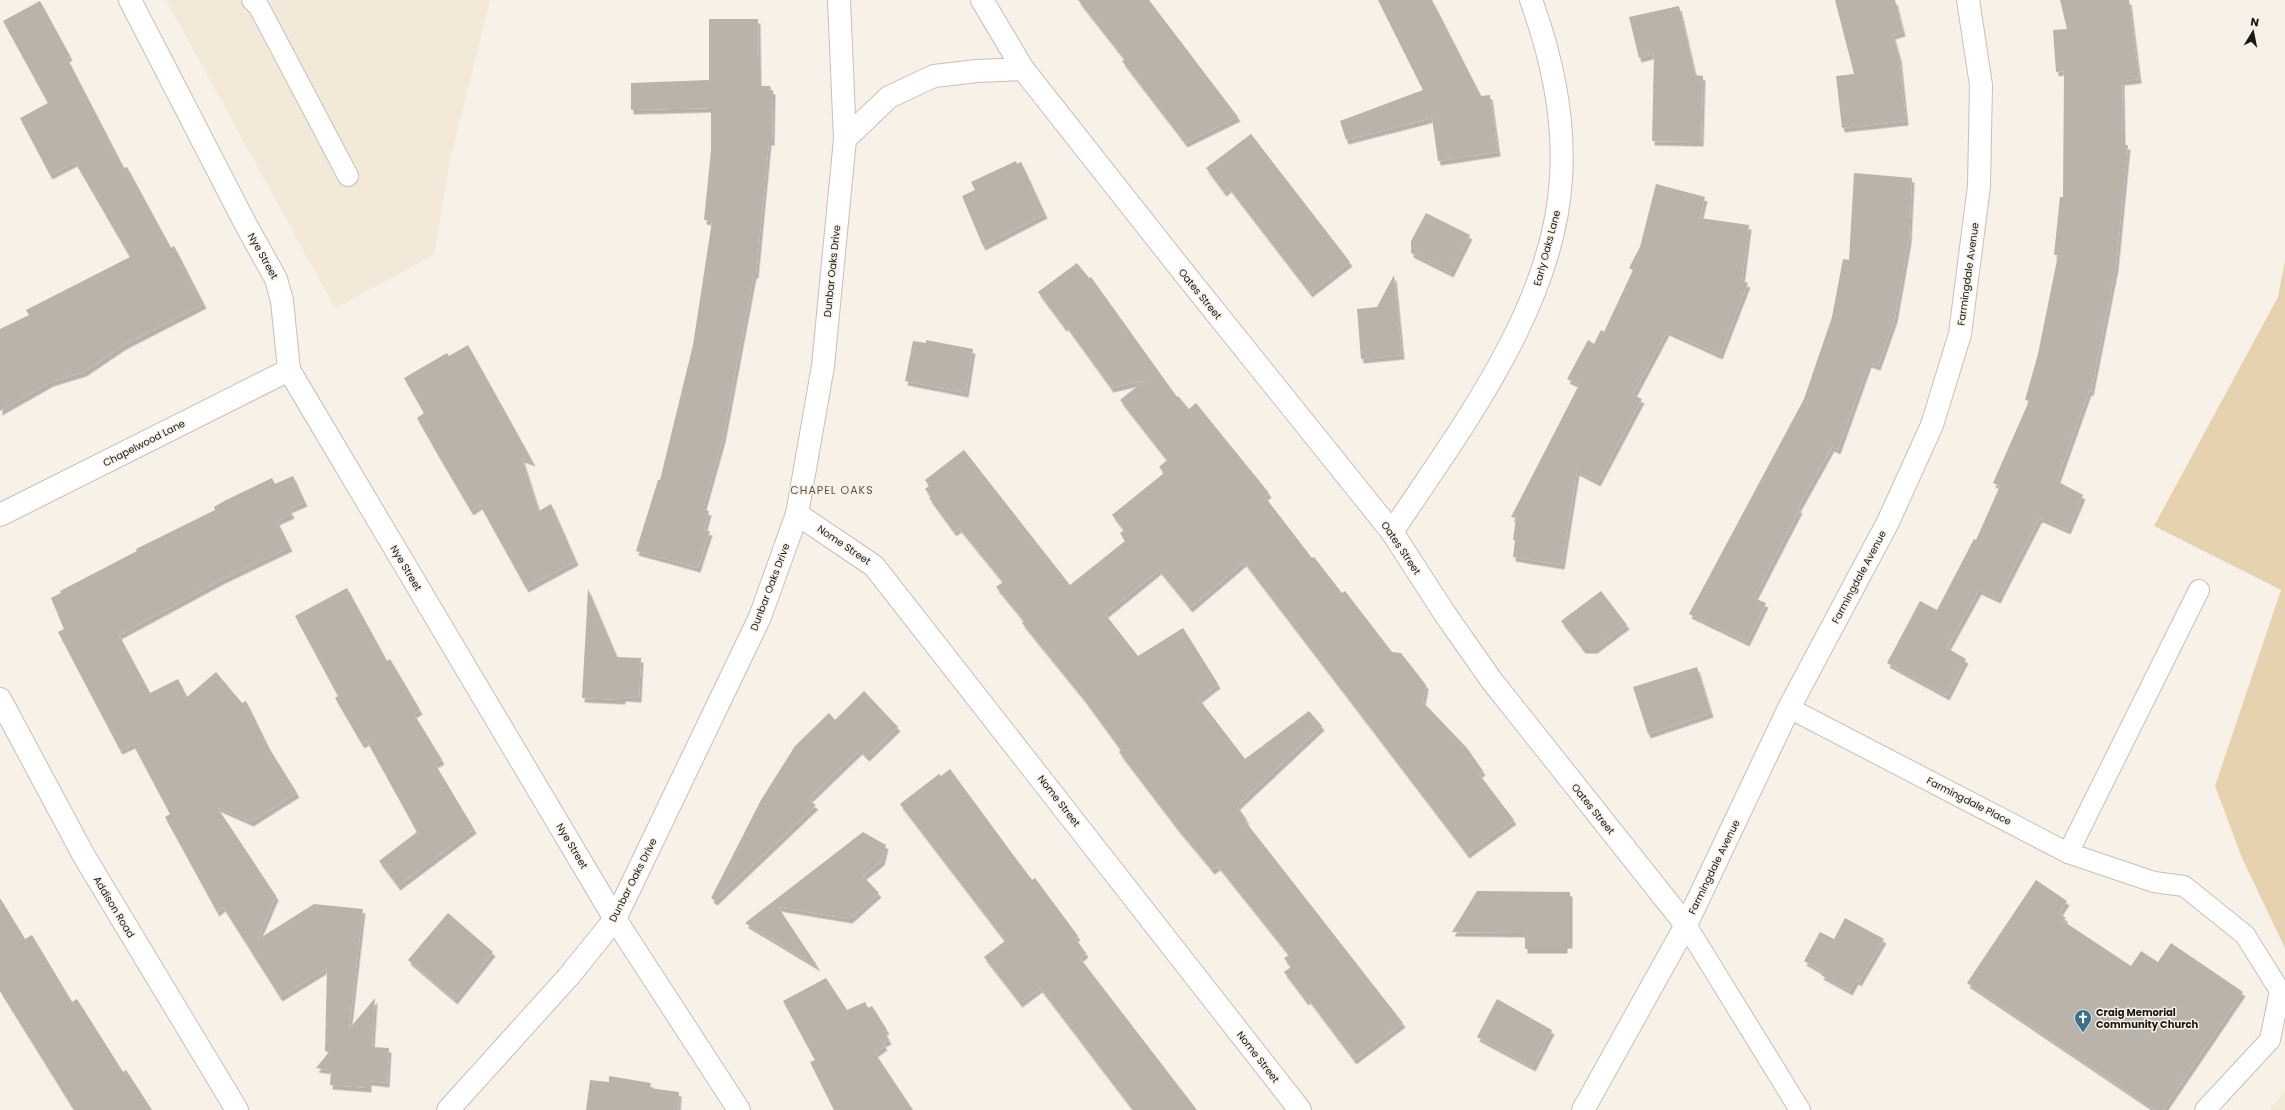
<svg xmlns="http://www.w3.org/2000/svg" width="2285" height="1110" viewBox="0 0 2285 1110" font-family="Poppins,sans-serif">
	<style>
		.built { fill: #f3e9d8 }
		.green { fill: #e7d2b0 }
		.building { fill: #b9b3aa; filter: url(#shadow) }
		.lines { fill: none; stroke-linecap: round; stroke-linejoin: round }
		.service-casing { stroke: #c6c0b7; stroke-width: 22 }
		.minor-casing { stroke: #c6c0b7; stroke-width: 24 }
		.tertiary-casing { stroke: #c6c0b7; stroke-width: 24 }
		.service { stroke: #fff; stroke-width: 20 }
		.minor { stroke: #fff; stroke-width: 22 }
		.tertiary { stroke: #fff; stroke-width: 22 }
		.labels { text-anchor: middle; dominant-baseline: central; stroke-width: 3; stroke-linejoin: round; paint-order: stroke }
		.street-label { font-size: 10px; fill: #1a1815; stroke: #f7f1e8 }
		.poi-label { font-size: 10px; font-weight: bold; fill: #1a1815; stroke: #f7f1e8; text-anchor: start }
		.neighbourhood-label { font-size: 11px; letter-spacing: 1px; fill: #5a554d; stroke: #f7f1e8 }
	</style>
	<defs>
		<filter id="shadow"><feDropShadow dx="2.5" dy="4.5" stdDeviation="0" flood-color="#0004"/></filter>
	</defs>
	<rect width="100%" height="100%" fill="#f7f1e8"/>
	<!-- built -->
	<g class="built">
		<polygon points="166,0 490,0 449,165 434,255 335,308"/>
		<polygon points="2285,1090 2285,1110 2270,1110"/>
	</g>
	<!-- green -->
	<polygon class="green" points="2285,261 2285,948 2242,858 2215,786 2281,590 2154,526 2278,297"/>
	<!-- building -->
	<g class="building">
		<polygon points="1078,0 1149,0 1238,117 1185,143 1122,61 1125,60"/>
		<polygon points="1378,0 1432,0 1481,96 1490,95 1498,152 1438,161 1432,118 1346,140 1340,121 1423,90"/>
		<polygon points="1835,0 1895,0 1903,32 1893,35 1899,56 1906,121 1842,128 1836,76 1854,74"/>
		<polygon points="2060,0 2129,0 2139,79 2122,81 2123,145 2128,145 2116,266 2091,392 2089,391 2057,481 2083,495 2068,530 2041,518 2039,519 1998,599 1979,590 1947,648 1966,659 1947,696 1887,663 1920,601 1937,610 1974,539 1976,540 2000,486 1993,483 2029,401 2025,400 2038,354 2058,255 2054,255 2060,197 2063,197 2064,71 2056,72 2053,30 2067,29"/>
		<polygon points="40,1 70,56 67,58 124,168 127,167 171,248 174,246 204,304 124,345 84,372 51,382 0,411 0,329 29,315 26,310 130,257 75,162 50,175 20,118 48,103 3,21"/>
		<polygon points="1679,6 1695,75 1703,76 1701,142 1652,141 1654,54 1639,58 1629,17"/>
		<polygon points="709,19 758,19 759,86 770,86 771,90 773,90 772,141 769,141 756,274 754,274 723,438 703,509 709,511 704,530 710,531 698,568 636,551 658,480 660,480 693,345 712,221 704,220 711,150 711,108 631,110 631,83 709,80"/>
		<polygon points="1251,134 1350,262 1310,293 1229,188 1224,192 1206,168"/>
		<polygon points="1016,161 1017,164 1021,162 1045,214 983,246 962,196 975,190 971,182"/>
		<polygon points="1854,173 1912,178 1909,239 1895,318 1878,366 1869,363 1838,450 1832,447 1798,508 1800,509 1754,598 1766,603 1747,642 1689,614 1804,399 1832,317 1843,259 1849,260"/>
		<polygon points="1656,184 1705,197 1700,218 1749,225 1742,281 1748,283 1720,355 1667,331 1633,395 1642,399 1598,482 1577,471 1562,565 1513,557 1515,540 1513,540 1516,518 1511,517 1579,385 1567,379 1588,340 1594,344 1601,330 1604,332 1633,270 1629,268 1640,247"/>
		<polygon points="1426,213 1470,235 1451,273 1411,253 1411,241"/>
		<polygon points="1077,263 1089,278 1091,277 1177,397 1178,396 1189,409 1196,403 1269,493 1265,497 1312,558 1314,557 1342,593 1345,591 1392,652 1401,653 1426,685 1423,702 1467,748 1483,771 1479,774 1514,820 1467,854 1244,562 1190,608 1159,570 1105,614 1138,656 1183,628 1218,684 1199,699 1245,759 1309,711 1322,726 1237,806 1247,820 1245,821 1403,1023 1354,1060 1308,999 1306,1001 1284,972 1291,967 1284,958 1289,955 1218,866 1212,870 1177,828 1119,752 1121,750 1083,698 1022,623 1024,621 996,587 1003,582 959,528 954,532 929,498 931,497 925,489 929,486 925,480 964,450 1070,585 1125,541 1120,533 1124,530 1112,515 1164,473 1159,467 1167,460 1120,400 1145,380 1111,388 1066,326 1064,327 1038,292"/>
		<polygon points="1394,275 1402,355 1361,359 1357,309 1377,307"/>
		<polygon points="926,340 973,349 966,393 905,381 913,341 926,343"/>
		<polygon points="468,345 533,462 522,458 539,511 551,504 576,561 526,588 480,505 471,511 441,460 417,418 424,413 404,378 447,353 449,356"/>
		<polygon points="293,476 305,502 289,509 292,514 277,521 290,547 223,579 119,635 150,693 178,679 187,697 216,672 242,703 246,701 269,748 297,793 251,822 217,807 276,896 257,940 314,904 363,909 349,1029 375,998 372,1047 389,1048 387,1083 369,1081 369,1088 330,1085 331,1070 316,1068 329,1052 325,1051 327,968 280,997 223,907 217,912 165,817 170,814 133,744 120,750 58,632 64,629 51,598 61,593 60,591 137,551 136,549 215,510 214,507 226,500 272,478 275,484"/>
		<polygon points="347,588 387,661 390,659 420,710 414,714 442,760 435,764 474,829 398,886 379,861 417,832 367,741 362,744 335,698 338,696 295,616"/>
		<polygon points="588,589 617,657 641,658 639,698 623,697 623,700 582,698"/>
		<polygon points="1601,591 1627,625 1595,649 1583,649 1561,621"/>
		<polygon points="1697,667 1711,713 1648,734 1633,687"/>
		<polygon points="864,691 898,727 867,757 860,750 808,800 816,805 715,901 711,898 761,800 795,746 829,713 835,720"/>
		<polygon points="950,769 1011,852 1032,880 1035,878 1078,936 1075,938 1086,953 1080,958 1197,1110 1133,1110 1040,988 1020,1003 984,957 1005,941 900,804 939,774 941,776"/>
		<polygon points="863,832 886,845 882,861 863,876 879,893 850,919 778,907 818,967 745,923"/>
		<polygon points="2036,880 2067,901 2059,913 2066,918 2063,921 2131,966 2141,951 2158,962 2171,943 2243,992 2163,1110 2155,1110 1967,983"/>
		<polygon points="1477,891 1570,892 1570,944 1565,944 1565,949 1525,949 1525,933 1452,932"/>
		<polygon points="0,898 25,939 32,935 72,1002 77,999 123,1072 126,1070 152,1110 74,1110 0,991"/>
		<polygon points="448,913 493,952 455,1000 408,960"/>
		<polygon points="1845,918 1884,939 1859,982 1856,980 1850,991 1821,975 1823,972 1804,961 1820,932 1834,939"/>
		<polygon points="826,978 847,1010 865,1002 868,1008 872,1006 887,1030 884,1031 889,1040 883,1043 885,1046 875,1053 913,1110 834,1110 810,1062 815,1060 783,1001"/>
		<polygon points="1497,999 1552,1030 1533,1067 1477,1037"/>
		<polygon points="609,1076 651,1083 650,1088 679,1092 678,1110 586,1110 590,1080 609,1082"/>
	</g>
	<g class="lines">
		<defs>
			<g id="service">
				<polyline points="252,0 259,7 348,176"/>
				<polyline points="1789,708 2068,853 2154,882 2184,886 2245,935 2280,991 2270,1040 2205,1110"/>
				<polyline points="2068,853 2199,590"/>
				<polyline points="1686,925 1800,1110"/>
			</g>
			<g id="minor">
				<polyline points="130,0 246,225 276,279 282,301 289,370 615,919 739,1110"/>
				<polyline points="982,0 1023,69 1184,273 1392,532 1445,614 1492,681 1686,925"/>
				<polyline points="845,139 889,97 934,76 977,71 1023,69"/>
				<polyline points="797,514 874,566 1300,1110"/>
				<polyline points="0,515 289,370"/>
				<path d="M1392,532c69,-104 162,-225 169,-354 4,-59 -10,-123 -30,-178"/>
				<polyline points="448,1110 569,976 615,919 760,617 797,514 823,366 845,139 839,0"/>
				<polyline points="1583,1110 1686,925 1789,708 1888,522 1932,425 1960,334 1979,186 1981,85 1968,0"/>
			</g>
			<polyline id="tertiary" points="0,699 84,856 237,1110"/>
		</defs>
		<!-- service casing -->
		<use href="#service" class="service-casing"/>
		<!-- minor casing -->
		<use href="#minor" class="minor-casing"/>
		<!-- tertiary casing -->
		<use href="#tertiary" class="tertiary-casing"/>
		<!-- service -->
		<use href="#service" class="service"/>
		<!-- minor -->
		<use href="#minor" class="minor"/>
		<!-- tertiary -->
		<use href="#tertiary" class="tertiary"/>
	</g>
	<!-- icons -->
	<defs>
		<symbol id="church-pin" viewBox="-11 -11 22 30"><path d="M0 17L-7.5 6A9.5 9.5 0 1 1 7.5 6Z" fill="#39718b" stroke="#f7f1e8"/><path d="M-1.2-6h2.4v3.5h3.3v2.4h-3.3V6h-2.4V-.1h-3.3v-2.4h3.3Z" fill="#fff"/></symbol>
	</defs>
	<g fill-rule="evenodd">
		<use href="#church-pin" x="2073" y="1008" width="20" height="27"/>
	</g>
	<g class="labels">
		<!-- street labels -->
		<g class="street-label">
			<text transform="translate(1547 248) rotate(-75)">Early Oaks Lane</text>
			<text transform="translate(263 256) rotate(61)">Nye Street</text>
			<text transform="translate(832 271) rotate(-84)">Dunbar Oaks Drive</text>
			<text transform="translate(1968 274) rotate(-82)">Farmingdale Avenue</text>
			<text transform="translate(1200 294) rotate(51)">Oates Street</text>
			<text transform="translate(144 443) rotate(-27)">Chapelwood Lane</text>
			<text transform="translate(844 545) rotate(34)">Nome Street</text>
			<text transform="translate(1401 548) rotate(56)">Oates Street</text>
			<text transform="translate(406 568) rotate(59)">Nye Street</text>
			<text transform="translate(1859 577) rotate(-62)">Farmingdale Avenue</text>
			<text transform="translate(770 587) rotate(-69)">Dunbar Oaks Drive</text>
			<text transform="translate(1059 801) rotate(52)">Nome Street</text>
			<text transform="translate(1969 801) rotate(27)">Farmingdale Place</text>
			<text transform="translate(1593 809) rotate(51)">Oates Street</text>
			<text transform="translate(572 846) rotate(59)">Nye Street</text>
			<text transform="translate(1714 867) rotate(-64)">Farmingdale Avenue</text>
			<text transform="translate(633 880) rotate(-63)">Dunbar Oaks Drive</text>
			<text transform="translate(114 907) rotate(59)">Addison Road</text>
			<text transform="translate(1258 1057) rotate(52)">Nome Street</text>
		</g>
		<!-- poi labels -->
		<g class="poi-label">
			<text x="2096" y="1012">Craig Memorial<tspan x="2096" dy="12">Community Church</tspan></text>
		</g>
		<!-- neighbourhood labels -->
		<g class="neighbourhood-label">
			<text x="832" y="490">CHAPEL OAKS</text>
		</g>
	</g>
	<!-- north arrow -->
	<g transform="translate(2253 32) rotate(10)" stroke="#f7f1e8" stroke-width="3" paint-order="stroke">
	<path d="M0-3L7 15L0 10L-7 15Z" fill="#1a1815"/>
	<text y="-6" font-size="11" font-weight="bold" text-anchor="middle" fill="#1a1815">N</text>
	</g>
</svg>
